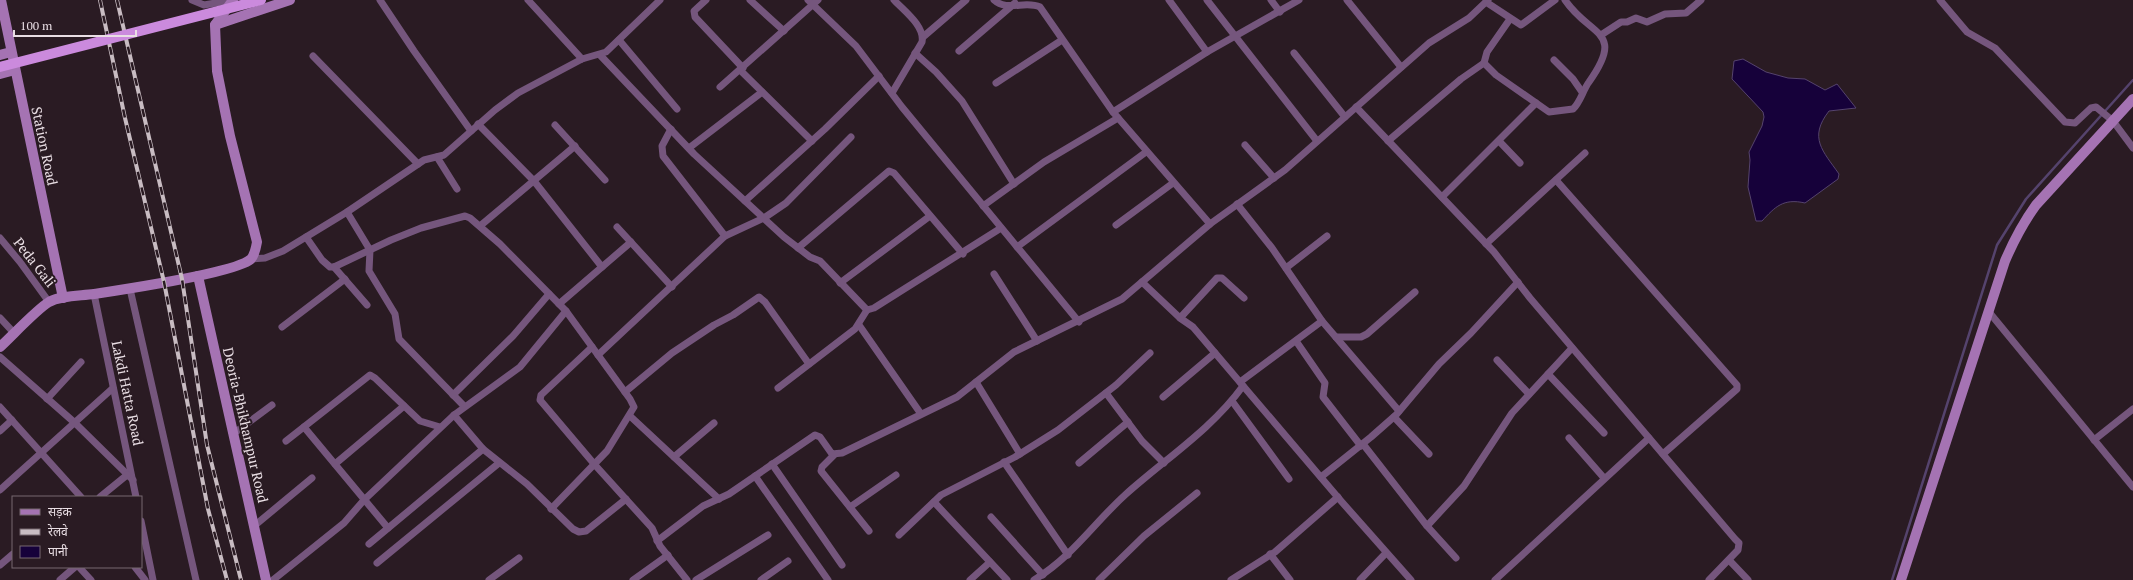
<svg xmlns="http://www.w3.org/2000/svg" width="2133" height="580" viewBox="0 0 2133 580" font-family="'PT Serif','Noto Sans Devanagari',serif">
	<style>
		.water { fill: #16013a; stroke: #55436d }
		.lines { fill: none; stroke-linecap: round; stroke-linejoin: round }
		.stream { stroke: #55436d; stroke-width: 2.5 }
		.street { stroke: #75567d; stroke-width: 7 }
		.secondary { stroke: #a573b3; stroke-width: 10 }
		.rail-casing { stroke: #c8bcc2; stroke-width: 4 }
		.rail { stroke: #2a1b23; stroke-width: 2.5; stroke-dasharray: 8; stroke-linecap: butt }
		.primary-bridge { stroke: #cb8add; stroke-width: 10 }
		.labels { text-anchor: middle; dominant-baseline: central; stroke-width: 4; stroke-linejoin: round; paint-order: stroke }
		.street-label { font-size: 14px; fill: #e9dee4; stroke: #2a1b23 }
	</style>
	<rect width="100%" height="100%" fill="#2a1b23"/>
	<!-- water -->
	<path class="water" d="M1743,59l23,13 22,6 17,1 20,11 12,-6 19,24 -27,3c-21,27 -6,40 10,63l-1,5 -33,24c-22,-5 -30,4 -43,18h-6l-8,-34 2,-27 -1,-8 13,-26 2,-9 -1,-5 -31,-33 2,-18z"/>
	<g class="lines">
		<!-- stream -->
		<polyline class="stream" points="1892,580 1997,245 2026,199 2133,80"/>
		<!-- street -->
		<g class="street">
			<polyline points="192,0 204,5 232,0"/>
			<polyline points="380,0 414,51 471,131"/>
			<polyline points="528,0 582,59"/>
			<polyline points="706,0 694,11 695,17 743,68"/>
			<polyline points="750,0 784,31"/>
			<polyline points="808,0 856,46 902,107 1079,322"/>
			<path d="M994,0c13,12 32,0 46,7l73,105 97,112"/>
			<polyline points="1169,0 1207,52"/>
			<polyline points="1207,0 1317,141"/>
			<polyline points="1271,0 1280,12"/>
			<polyline points="1347,0 1401,67"/>
			<polyline points="1940,0 1967,32 1995,48 2065,122 2075,123 2091,108 2096,107 2113,121 2133,148"/>
			<polyline points="1486,2 1521,25 1555,0"/>
			<polyline points="1601,35 1621,22 1627,22 1636,18 1647,22 1665,14 1686,13 1701,0"/>
			<polyline points="923,37 966,0"/>
			<polyline points="619,40 677,109"/>
			<polyline points="959,51 1015,3"/>
			<polyline points="915,53 936,72 962,101 1014,184"/>
			<polyline points="1294,53 1345,117"/>
			<polyline points="600,55 694,154 784,237 810,257 820,261 867,310 874,308 1001,228"/>
			<polyline points="313,56 418,164"/>
			<polyline points="1554,60 1573,79 1582,92"/>
			<polyline points="1484,63 1487,52 1510,19"/>
			<polyline points="740,70 812,141"/>
			<polyline points="996,83 1062,40"/>
			<polyline points="720,87 818,0"/>
			<path d="M892,93l30,-51c3,-16 -18,-31 -28,-42"/>
			<polyline points="1356,107 1494,252 1530,298 1735,539 1739,543 1738,550 1709,580"/>
			<polyline points="1113,112 1207,52 1299,0"/>
			<polyline points="478,124 534,181 602,267"/>
			<polyline points="555,125 605,180"/>
			<polyline points="671,129 662,146 663,156 725,236"/>
			<path d="M1388,141l73,-62 23,-16 12,12 53,37 24,-3c7,-6 10,-19 16,-27 37,-52 1,-45 -24,-82"/>
			<polyline points="1499,141 1520,163"/>
			<polyline points="1245,145 1274,178"/>
			<polyline points="689,148 762,92"/>
			<polyline points="437,157 457,189"/>
			<polyline points="1556,180 1737,385 1737,389 1663,454"/>
			<polyline points="1442,197 1536,103"/>
			<polyline points="745,201 825,129 879,76"/>
			<polyline points="1237,204 1272,248 1322,321 1399,411"/>
			<polyline points="983,206 1044,162 1118,118"/>
			<polyline points="347,212 370,250 369,271 395,314 399,339 464,406"/>
			<polyline points="1116,225 1173,183"/>
			<polyline points="480,226 575,146"/>
			<polyline points="617,227 672,287"/>
			<polyline points="306,237 322,260 330,267 334,267 391,240 421,228 465,216 470,218 500,244 566,311 630,399 634,407 607,451 551,509"/>
			<polyline points="0,238 20,262 49,302"/>
			<polyline points="1486,244 1585,153"/>
			<polyline points="1017,247 1146,152"/>
			<polyline points="798,248 889,171 894,173 963,254"/>
			<polyline points="250,259 265,258 283,251 347,212 424,160 444,155 495,110 518,93 582,59 606,52 660,0"/>
			<polyline points="334,267 367,305"/>
			<polyline points="1286,268 1327,236"/>
			<polyline points="994,274 1037,341"/>
			<polyline points="1142,282 1180,318 1193,327 1341,501 1411,580"/>
			<polyline points="840,283 930,216"/>
			<polyline points="130,289 196,580"/>
			<polyline points="94,294 136,497"/>
			<polyline points="559,304 631,242"/>
			<polyline points="1989,312 2133,487"/>
			<polyline points="0,318 15,334"/>
			<polyline points="1180,318 1217,278 1222,278 1244,298"/>
			<polyline points="859,325 921,414"/>
			<polyline points="282,327 345,279"/>
			<polyline points="1336,337 1361,337 1367,334 1415,292"/>
			<polyline points="1296,341 1325,383 1323,397 1361,446"/>
			<polyline points="592,347 541,395 540,400 595,465 652,528 660,546 687,580"/>
			<polyline points="598,355 725,236 764,218 786,203 851,137"/>
			<polyline points="0,357 75,423 133,480"/>
			<polyline points="1497,360 1529,394"/>
			<polyline points="1548,374 1604,433"/>
			<polyline points="976,382 1020,454"/>
			<polyline points="1240,382 1322,321"/>
			<polyline points="778,388 855,329 867,310"/>
			<polyline points="625,392 672,353 714,325 733,315 759,297 765,302 809,364"/>
			<polyline points="1106,393 1142,441 1164,463"/>
			<polyline points="453,395 513,336 549,294"/>
			<polyline points="1163,397 1215,353"/>
			<polyline points="47,399 81,362"/>
			<polyline points="1232,401 1289,479"/>
			<polyline points="0,407 81,497"/>
			<polyline points="454,415 483,449 527,484 573,529 579,532 586,531 626,499"/>
			<polyline points="630,416 719,499"/>
			<polyline points="1394,417 1429,454"/>
			<polyline points="304,427 388,528"/>
			<polyline points="0,431 12,420"/>
			<polyline points="233,434 272,405"/>
			<polyline points="1569,438 1604,478"/>
			<polyline points="2094,440 2133,409"/>
			<polyline points="286,441 370,375 375,378 420,421 440,427"/>
			<polyline points="1363,444 1427,526 1456,558"/>
			<polyline points="834,455 822,467 821,471 869,531"/>
			<polyline points="674,457 714,423"/>
			<polyline points="1004,462 1068,555"/>
			<polyline points="1079,463 1128,422"/>
			<polyline points="335,464 404,406"/>
			<polyline points="772,464 842,565"/>
			<polyline points="755,476 828,580"/>
			<polyline points="1321,477 1371,437 1396,415 1439,364 1471,333 1518,282"/>
			<polyline points="0,490 113,388"/>
			<polyline points="100,497 127,475"/>
			<polyline points="934,502 1007,580"/>
			<polyline points="850,507 896,475"/>
			<polyline points="991,517 1043,575"/>
			<polyline points="141,521 153,580"/>
			<polyline points="254,526 312,478"/>
			<polyline points="1427,526 1464,486 1512,413 1572,348"/>
			<polyline points="899,535 941,495 1015,457 1058,430 1116,385 1150,353"/>
			<polyline points="657,541 703,506 729,494 815,435 820,437 832,454 842,453 957,397 1014,352 1122,299 1210,224 1285,170 1429,43 1469,18 1488,0"/>
			<polyline points="369,544 483,449"/>
			<polyline points="1270,554 1290,580"/>
			<polyline points="1729,560 1748,580"/>
			<polyline points="377,563 499,463"/>
			<polyline points="0,565 13,554"/>
			<polyline points="79,567 91,580"/>
			<polyline points="135,567 145,580"/>
			<polyline points="60,580 75,567"/>
			<polyline points="273,580 344,523 364,500 454,415 520,367 566,311"/>
			<polyline points="489,580 519,558"/>
			<polyline points="633,580 668,555"/>
			<polyline points="696,580 768,535"/>
			<polyline points="761,580 788,561"/>
			<polyline points="970,580 990,562"/>
			<path d="M1034,580c39,-24 59,-56 91,-85 40,-36 86,-65 118,-109"/>
			<polyline points="1099,580 1144,536 1197,493"/>
			<polyline points="1231,580 1275,552 1338,497"/>
			<polyline points="1360,580 1386,553"/>
			<polyline points="1495,580 1649,438"/>
		</g>
		<!-- secondary -->
		<g class="secondary">
			<polyline points="1,0 63,298"/>
			<polyline points="215,25 290,0"/>
			<polyline points="0,55 11,52"/>
			<polyline points="0,74 15,70"/>
			<polyline points="198,276 266,580"/>
			<path d="M0,347c12,-11 37,-38 49,-45 13,-7 31,-6 45,-8 26,-4 142,-21 157,-35 4,-5 5,-11 6,-17l-27,-106 -13,-65 -2,-46 18,-25"/>
			<path d="M1901,580l104,-319c9,-21 18,-38 31,-56l97,-106"/>
		</g>
		<defs>
			<g id="rail">
				<polyline points="100,0 125,118 164,282 208,509 227,580"/>
				<polyline points="117,0 182,279 207,445 241,580"/>
			</g>
		</defs>
		<!-- rail casing -->
		<use href="#rail" class="rail-casing"/>
		<!-- rail -->
		<use href="#rail" class="rail"/>
		<!-- primary-bridge -->
		<polyline class="primary-bridge" points="0,67 261,0"/>
	</g>
	<g class="labels">
		<!-- street labels -->
		<g class="street-label">
			<text transform="translate(45 146) rotate(78)">Station Road</text>
			<text transform="translate(35 262) rotate(52)">Peda Gali</text>
			<text transform="translate(128 393) rotate(78)">Lakdi Hatta Road</text>
			<text transform="translate(246 425) rotate(77)">Deoria-Bhikhampur Road</text>
		</g>
	</g>
	<!-- legend -->
	<rect x="12" y="496" width="130" height="72" fill="#2a1b23" stroke="#766970"/>
	<rect x="20" y="509" width="20" height="6" fill="#a573b3" stroke="#766970"/>
	<text x="48" y="516" font-size="12" fill="#e9dee4">सड़क</text>
	<rect x="20" y="529" width="20" height="6" fill="#c8bcc2" stroke="#766970"/>
	<text x="48" y="536" font-size="12" fill="#e9dee4">रेलवे</text>
	<rect x="20" y="546" width="20" height="12" fill="#16013a" stroke="#766970"/>
	<text x="48" y="556" font-size="12" fill="#e9dee4">पानी</text>
	<!-- scale -->
	<path d="M14 30v6h122v-6" fill="none" stroke="#e9dee4" stroke-width="2"/>
	<text x="20" y="30" font-size="12" fill="#e9dee4" stroke="#2a1b23" stroke-width="3" paint-order="stroke">100 m</text>
</svg>
